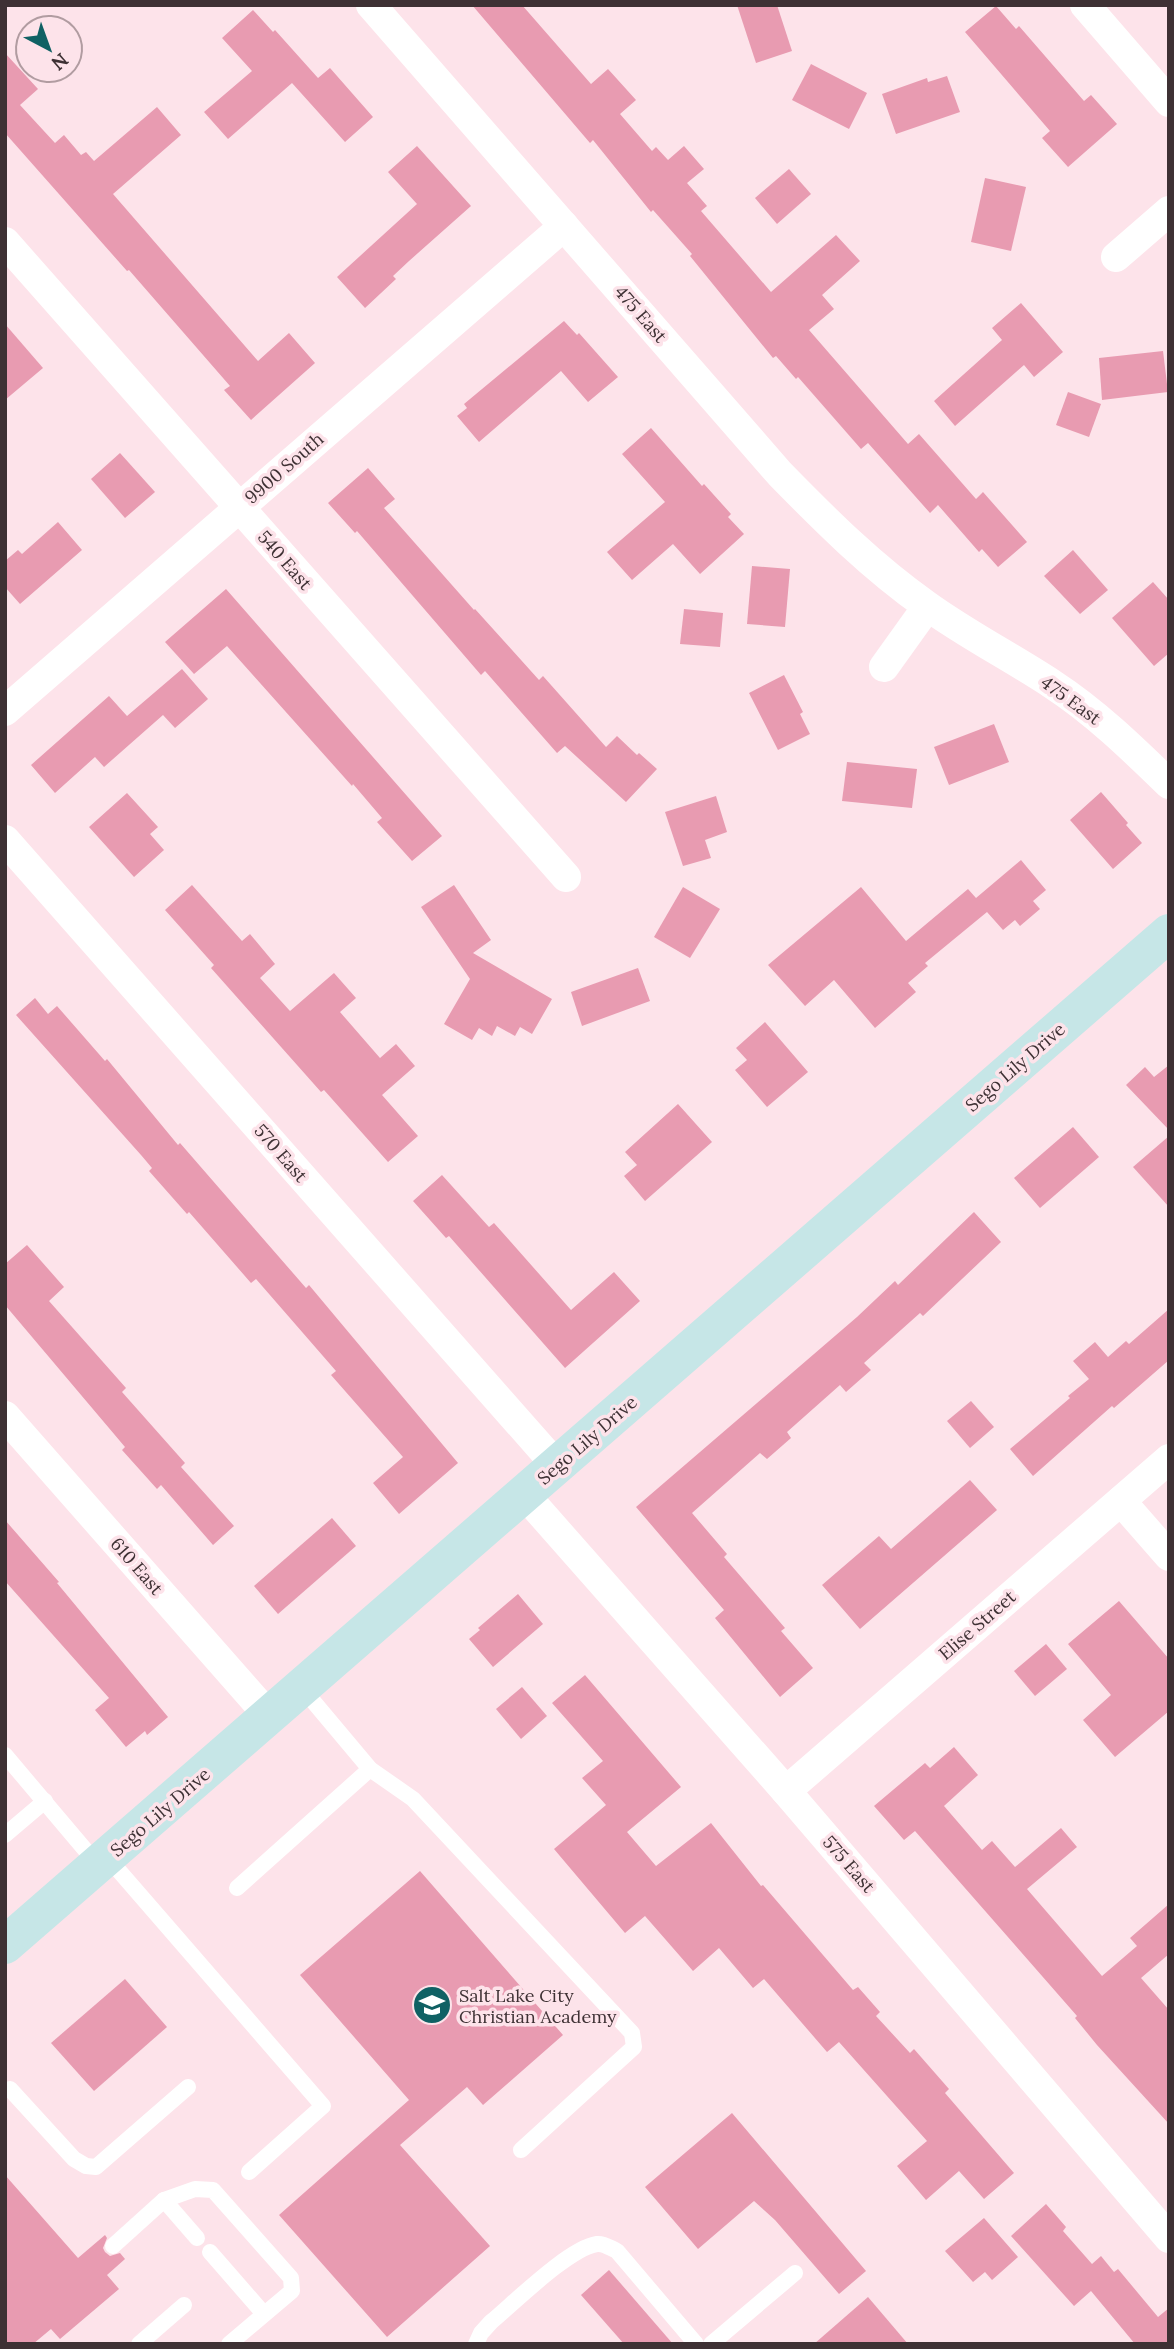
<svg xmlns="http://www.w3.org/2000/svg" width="1174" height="2349" viewBox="0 0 1174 2349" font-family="Lora,serif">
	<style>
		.building { fill: #e89bb1 }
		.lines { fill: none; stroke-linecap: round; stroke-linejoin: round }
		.service { stroke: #fff; stroke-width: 16 }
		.minor { stroke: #fff; stroke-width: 30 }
		.secondary { stroke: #c6e6e7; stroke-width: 38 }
		.labels { text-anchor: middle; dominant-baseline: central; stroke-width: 7; stroke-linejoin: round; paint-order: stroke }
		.street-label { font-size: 18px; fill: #3e3134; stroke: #fde3ea }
		.poi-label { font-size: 18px; fill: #3e3134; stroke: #fde3ea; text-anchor: start }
	</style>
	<rect width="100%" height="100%" fill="#fde3ea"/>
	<!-- building -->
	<g class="building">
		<polygon points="472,5 522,5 591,84 608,69 636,100 620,114 652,151 656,147 668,160 684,146 704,169 687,183 707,206 701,211 771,292 836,235 860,261 822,295 834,309 809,330 908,444 919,434 976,499 983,492 1027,542 998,567 982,549 979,552 938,505 930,513 868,443 861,449 798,377 796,379 776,356 773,358 690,256 692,254 653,210 651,212 593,140 590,143"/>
		<polygon points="737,5 777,5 792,51 756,63"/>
		<polygon points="996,6 1016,29 1019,26 1084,101 1091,95 1117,124 1068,167 1042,138 1050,131 965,32"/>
		<polygon points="253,10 273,32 275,30 318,78 330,68 373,117 345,142 292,83 228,139 204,112 252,71 222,38"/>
		<polygon points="5,53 38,89 20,105 55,143 64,135 81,155 86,152 94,161 157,107 181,135 113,194 258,361 289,333 315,363 251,420 224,390 230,386 129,270 127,271 5,133"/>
		<polygon points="811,64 867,93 849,129 792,100"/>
		<polygon points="947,76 960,112 896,134 882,94 927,78 928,82"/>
		<polygon points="417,146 471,206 409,261 393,276 396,279 365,308 337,277 417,204 388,172"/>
		<polygon points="789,169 811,194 777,224 755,198"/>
		<polygon points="985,178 1026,187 1011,251 971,242"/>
		<polygon points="1021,303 1063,352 1034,377 1024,365 955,426 934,401 1002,340 992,328"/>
		<polygon points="564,321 577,335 579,333 618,377 588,402 561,371 479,442 457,416 467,408 464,404"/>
		<polygon points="5,324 43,368 5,400"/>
		<polygon points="1163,351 1168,392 1102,400 1099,358"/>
		<polygon points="1068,392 1101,404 1089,437 1056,425"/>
		<polygon points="651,428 702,486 704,484 731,514 728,517 744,534 700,574 673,544 632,580 607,552 665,502 622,454"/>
		<polygon points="120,453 155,492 125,518 91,479"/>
		<polygon points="368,468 395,499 384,508 474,610 475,609 539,680 543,676 606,747 617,736 637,755 639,753 657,769 626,802 565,746 557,753 485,671 481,675 357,531 355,533 328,503"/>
		<polygon points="58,522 82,550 20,604 5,587 5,561 18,550 22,554"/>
		<polygon points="1073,550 1108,590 1080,614 1044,576"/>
		<polygon points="752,566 790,569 785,627 747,624"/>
		<polygon points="1153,582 1169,600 1169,653 1154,666 1112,618"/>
		<polygon points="226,589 442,836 412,861 377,822 382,818 353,784 352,786 227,646 194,674 165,642"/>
		<polygon points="684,609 723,613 720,647 680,644"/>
		<polygon points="182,669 208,699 175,728 163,715 104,767 95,757 55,793 31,765 109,696 127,716"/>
		<polygon points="784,675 803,712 800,714 810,734 778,750 749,693"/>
		<polygon points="994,724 1009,762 949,785 934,747"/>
		<polygon points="847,762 917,769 912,808 842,801"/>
		<polygon points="1101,792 1128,823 1126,825 1142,843 1113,869 1070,820"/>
		<polygon points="127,793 158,827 150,834 164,850 134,877 89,827"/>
		<polygon points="716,796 727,832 705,840 711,858 683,866 665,812"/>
		<polygon points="1021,860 1046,890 1033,901 1040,909 1020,926 1015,920 1003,930 987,912 925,963 928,966 908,983 916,992 875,1028 834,980 805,1006 768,965 861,887 906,941 968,889 976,898"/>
		<polygon points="192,885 242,941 250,934 275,964 260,978 290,1011 334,973 356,998 340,1012 380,1058 396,1044 415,1066 382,1095 418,1136 388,1162 324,1090 321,1092 211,968 214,965 165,910"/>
		<polygon points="454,885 491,940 473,953 552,999 532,1034 520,1027 515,1036 497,1026 492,1036 479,1028 472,1040 444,1024 470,979 421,907"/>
		<polygon points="683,887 720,909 690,958 654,937"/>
		<polygon points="638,968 650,1001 582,1026 571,992"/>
		<polygon points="35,998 48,1014 57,1006 105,1061 107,1059 178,1145 180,1143 306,1288 309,1285 458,1463 399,1514 373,1483 403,1457 331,1375 336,1371 256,1279 251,1283 189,1212 187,1214 149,1171 152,1168 141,1155 16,1015"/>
		<polygon points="765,1022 808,1072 767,1107 735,1070 747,1060 736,1048"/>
		<polygon points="1169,1065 1169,1130 1126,1085 1145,1067 1154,1077"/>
		<polygon points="678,1104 712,1142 645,1201 624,1176 637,1165 625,1152"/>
		<polygon points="1073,1127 1099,1157 1040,1208 1014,1178"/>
		<polygon points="1169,1136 1169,1207 1133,1167"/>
		<polygon points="442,1175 489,1227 494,1223 571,1310 614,1272 640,1301 565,1368 449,1236 446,1238 413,1201"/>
		<polygon points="974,1212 1001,1242 923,1316 920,1313 864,1363 871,1370 846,1392 840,1385 787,1432 791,1438 767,1459 760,1453 692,1513 727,1554 724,1557 785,1628 781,1631 813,1668 780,1697 715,1618 724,1610 636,1507 857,1317 895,1281 898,1285"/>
		<polygon points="27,1245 64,1287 49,1301 126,1388 122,1392 185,1463 181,1467 234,1526 213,1545 161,1485 157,1489 122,1450 125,1447 5,1305 5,1264"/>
		<polygon points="1169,1309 1169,1360 1114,1408 1112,1406 1033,1476 1010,1449 1070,1398 1068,1396 1089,1379 1073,1361 1095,1342 1108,1357 1126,1341 1129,1344"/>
		<polygon points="971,1401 994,1427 970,1448 947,1421"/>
		<polygon points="970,1480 997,1510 860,1629 822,1585 879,1536 891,1549"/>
		<polygon points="332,1518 356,1546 278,1614 254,1586"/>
		<polygon points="5,1520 59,1582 57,1583 168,1717 147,1735 145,1731 126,1747 95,1710 109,1698 5,1581"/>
		<polygon points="518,1594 543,1624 493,1667 469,1639 480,1630 478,1628"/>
		<polygon points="1119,1601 1169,1659 1169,1711 1115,1757 1083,1720 1111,1695 1068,1644"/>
		<polygon points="1046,1644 1067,1669 1035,1696 1014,1671"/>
		<polygon points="585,1675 681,1787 627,1832 656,1866 711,1823 761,1886 763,1885 853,1990 858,1987 880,2012 876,2016 910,2053 914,2049 949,2089 945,2093 1014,2173 984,2199 959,2171 926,2200 897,2166 927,2141 839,2042 827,2052 764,1979 753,1988 719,1948 693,1971 645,1916 625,1933 554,1849 606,1805 582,1778 603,1761 552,1703"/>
		<polygon points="522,1687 547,1716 521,1739 496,1709"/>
		<polygon points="954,1747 978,1775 944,1806 982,1850 992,1841 1015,1867 1061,1828 1077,1847 1027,1889 1102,1976 1137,1946 1130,1938 1169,1904 1169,1954 1141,1978 1169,2010 1169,2124 1097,2045 1075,2018 1077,2016 915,1831 904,1840 874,1806 925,1763 930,1768"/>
		<polygon points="420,1871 563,2035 483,2105 467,2087 400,2145 490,2246 387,2337 279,2215 409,2100 300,1975"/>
		<polygon points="125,1979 167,2027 94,2091 51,2043"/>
		<polygon points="732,2113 866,2271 839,2294 775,2220 754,2201 698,2249 645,2187"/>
		<polygon points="5,2175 78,2258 105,2235 107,2238 103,2248 105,2252 110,2256 120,2253 125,2259 107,2275 119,2289 60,2339 51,2329 33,2344 5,2344"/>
		<polygon points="1046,2204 1066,2227 1063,2231 1092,2264 1101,2256 1114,2272 1118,2269 1158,2317 1169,2308 1169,2344 1135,2344 1091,2291 1074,2306 1011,2236"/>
		<polygon points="984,2218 1018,2257 992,2280 985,2272 973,2282 945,2251"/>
		<polygon points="609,2270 673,2344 624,2344 581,2295"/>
		<polygon points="868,2297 908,2344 814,2344"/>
	</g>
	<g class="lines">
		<!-- service -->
		<g class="service">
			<polyline points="302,1688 370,1769 413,1799 632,2033 634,2047 521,2150"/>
			<polyline points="5,1755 98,1865"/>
			<polyline points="5,1835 45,1801"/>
			<polyline points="107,1857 323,2106 249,2172"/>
			<polyline points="237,1888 370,1769"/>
			<polyline points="10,2089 74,2159 86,2166 96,2167 188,2087"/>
			<polyline points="164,2200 195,2189 213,2190 291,2278 292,2291 229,2344"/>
			<polyline points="113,2246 164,2200 197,2238"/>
			<polyline points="210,2252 264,2314"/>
			<polyline points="139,2344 184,2305"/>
			<path d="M476,2344l5,-11 10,-11c23,-19 78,-74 106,-78 7,-1 13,4 20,7l79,93"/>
			<polyline points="711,2344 795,2273"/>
		</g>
		<!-- minor -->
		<g class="minor">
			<path d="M371,5l409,469c46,47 92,93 146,131 40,29 85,52 126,79 43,28 80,64 117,100"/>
			<polyline points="1085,5 1169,102"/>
			<polyline points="5,242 566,877"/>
			<polyline points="1116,257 1169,211"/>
			<polyline points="884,667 927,607"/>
			<polyline points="5,711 564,226"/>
			<polyline points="5,840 557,1466"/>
			<polyline points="5,1416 269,1716"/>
			<polyline points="524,1494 786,1791 1169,2238"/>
			<polyline points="1121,1501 1169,1556"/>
			<polyline points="786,1791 1169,1459"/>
		</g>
		<!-- secondary -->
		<polyline class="secondary" points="5,1945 1169,933"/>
	</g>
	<!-- icons -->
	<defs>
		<symbol id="school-disc" viewBox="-11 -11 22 22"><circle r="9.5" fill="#106164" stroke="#fde3ea"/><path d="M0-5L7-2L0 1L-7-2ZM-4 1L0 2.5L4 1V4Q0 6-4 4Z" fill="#fff"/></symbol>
	</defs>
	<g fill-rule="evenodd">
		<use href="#school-disc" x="410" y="1983" width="44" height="44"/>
	</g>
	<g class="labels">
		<!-- street labels -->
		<g class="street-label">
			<text transform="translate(641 314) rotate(49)">475 East</text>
			<text transform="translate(284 468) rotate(-41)">9900 South</text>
			<text transform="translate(285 560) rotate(49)">540 East</text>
			<text transform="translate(1071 700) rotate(36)">475 East</text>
			<text transform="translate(1015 1067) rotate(-41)">Sego Lily Drive</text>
			<text transform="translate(281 1153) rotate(49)">570 East</text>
			<text transform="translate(587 1440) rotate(-41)">Sego Lily Drive</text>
			<text transform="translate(137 1566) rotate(49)">610 East</text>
			<text transform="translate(977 1625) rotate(-41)">Elise Street</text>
			<text transform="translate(160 1812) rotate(-41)">Sego Lily Drive</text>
			<text transform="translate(849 1864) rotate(49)">575 East</text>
		</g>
		<!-- poi labels -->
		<g class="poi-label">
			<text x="459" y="1995">Salt Lake City<tspan x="459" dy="21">Christian Academy</tspan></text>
		</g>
	</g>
	<!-- border -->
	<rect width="1174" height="2349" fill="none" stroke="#3e3134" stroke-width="14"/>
	<!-- north arrow -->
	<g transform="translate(49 49) rotate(139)"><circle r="33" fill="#fde3ea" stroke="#b19ca1" stroke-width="2"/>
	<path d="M0-5L12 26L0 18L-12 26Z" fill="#106164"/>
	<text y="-10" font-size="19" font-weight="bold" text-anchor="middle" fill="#3e3134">N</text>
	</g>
</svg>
